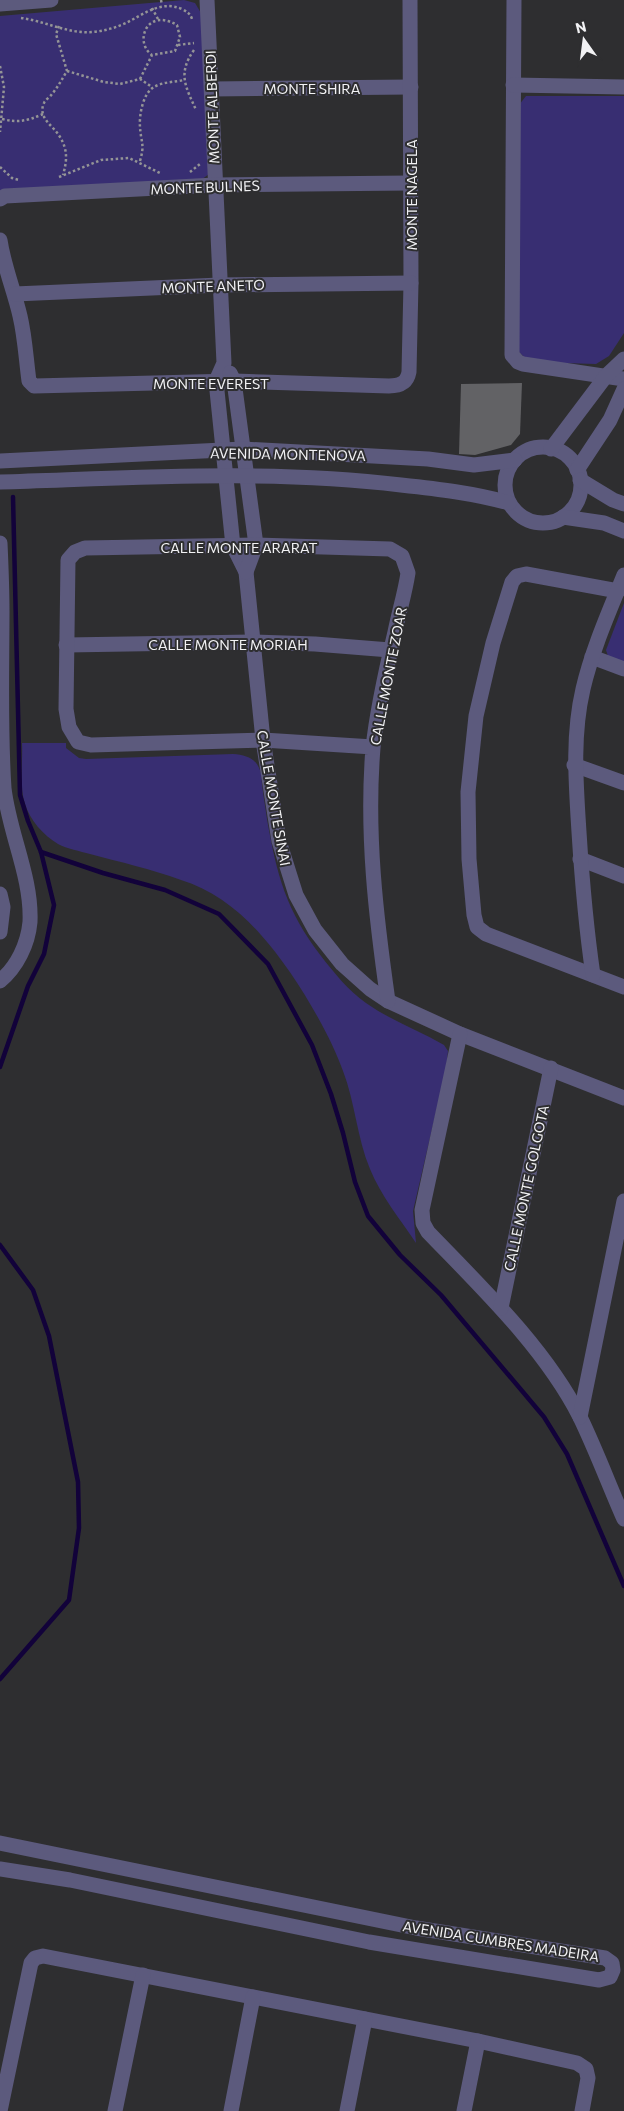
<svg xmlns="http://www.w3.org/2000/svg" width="624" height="2111" viewBox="0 0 624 2111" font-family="Commissioner,sans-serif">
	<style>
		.green { fill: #382e72 }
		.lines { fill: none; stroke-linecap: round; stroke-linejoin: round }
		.stream { stroke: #12023a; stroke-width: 4.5 }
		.building { fill: #626265 }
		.path { stroke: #949496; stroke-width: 2.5; stroke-dasharray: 2.5 2.5; stroke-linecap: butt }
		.minor { stroke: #5c5a7d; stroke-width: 15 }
		.labels { text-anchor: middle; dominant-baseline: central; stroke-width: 4; stroke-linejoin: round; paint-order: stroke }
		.street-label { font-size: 14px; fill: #f2f2f4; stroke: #2e2e30 }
	</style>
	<rect width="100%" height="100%" fill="#2e2e30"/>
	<!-- green -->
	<g class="green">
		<polygon points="184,0 195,3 201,13 209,174 201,180 0,191 0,16"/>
		<polygon points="526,96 624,96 624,333 609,356 596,364 529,362 517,350 519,105"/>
		<polygon points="624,603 624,662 608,656 606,650"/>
		<path d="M22,743h44v5l13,10 7,1 147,-5c14,1 25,5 28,20 1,15 4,30 6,45 10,57 19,91 54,137 14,18 27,34 45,47 24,17 52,27 78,42l4,6 -2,18 -33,142 3,32c-16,-24 -35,-47 -46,-74 -13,-31 -15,-67 -27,-98 -15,-42 -52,-103 -82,-136 -22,-25 -48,-45 -80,-55 -30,-11 -61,-18 -91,-26 -10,-3 -23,-5 -32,-10 -15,-9 -28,-24 -33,-40 -6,-18 -2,-42 -3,-61z"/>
	</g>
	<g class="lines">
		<!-- stream -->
		<g class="stream">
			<polyline points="41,852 103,873 165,890 219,914 268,964 312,1045 331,1094 343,1133 355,1182 368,1216 400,1255 441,1295 544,1417 567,1454 624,1586"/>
			<polyline points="0,1067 28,986 44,954 54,905 41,852 28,821 20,795 13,497"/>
			<polyline points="0,1245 33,1290 49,1336 78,1482 79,1528 69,1600 0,1679"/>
		</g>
	</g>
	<!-- building -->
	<polygon class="building" points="522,383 520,434 511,445 475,455 459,454 461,384"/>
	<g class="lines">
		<!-- path -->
		<g class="path">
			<polyline points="161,0 162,5"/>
			<polyline points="152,8 158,19"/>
			<path d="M21,18c24,3 47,16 71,14 12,-1 23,-4 34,-9 18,-9 35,-23 56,-14 5,3 8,4 10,10"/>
			<path d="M59,26l-3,8 11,37c-5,8 -9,16 -15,23 -2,3 -7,6 -8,9 -7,15 10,23 16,34 8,13 7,24 3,38"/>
			<polyline points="178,45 194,43"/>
			<path d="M194,50c-17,24 -8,37 2,60"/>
			<polyline points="0,66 4,87 0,132"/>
			<polyline points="67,71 104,82 120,84 140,79 152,87"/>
			<path d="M140,79l12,-24 23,-4 5,-14 -3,-12c-31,-18 -43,18 -25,30"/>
			<path d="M2,119c16,4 25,2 41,-5"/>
			<path d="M140,161c5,-17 1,-18 0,-34 -1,-12 3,-34 14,-40 8,-5 21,-5 30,-7"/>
			<polyline points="0,167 12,178 19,180"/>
			<polyline points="190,172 200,164"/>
			<polyline points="59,177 101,160 129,158 160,173"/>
		</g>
		<!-- minor -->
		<g class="minor">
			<polyline points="207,0 224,363 216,381 233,546 246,572 263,740 279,841 296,895 315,930 342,964 370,989 388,1001 460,1034 624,1098"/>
			<polyline points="514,0 512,355 518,362 523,364 624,379"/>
			<polyline points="0,4 51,0"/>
			<polyline points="513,85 624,87"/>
			<polyline points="212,89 411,87"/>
			<polyline points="0,199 5,196 215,185 411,183"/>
			<path d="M0,240c4,27 14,50 20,76 5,21 6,43 9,65l5,5 200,-5 155,5c11,0 18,-3 20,-14l2,-89 -1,-283"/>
			<polyline points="15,294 220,285 411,283"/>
			<polyline points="230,373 234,381 256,545 246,572"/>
			<circle cx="543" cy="485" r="38"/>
			<polyline points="551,449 606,376 624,359"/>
			<polyline points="0,461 243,449 428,459 474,465 515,460"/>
			<polyline points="577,470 610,420 624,389"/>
			<polyline points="580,480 613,500 624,504"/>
			<path d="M0,482c134,-4 268,-13 401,3 37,4 72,8 108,18"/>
			<polyline points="563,517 604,523 624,531"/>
			<path d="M0,543c1,22 2,45 2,68 0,59 -2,119 2,177 5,45 28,89 26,134 -2,22 -13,45 -30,59"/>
			<polyline points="618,591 526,574 517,576 512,582 493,643 476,716 468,792 469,859 474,915 477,927 486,934 624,987"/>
			<polyline points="66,645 252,642 315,644 390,650"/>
			<polyline points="592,657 624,669"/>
			<path d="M373,747l-110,-7 -172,5 -13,-3 -9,-15 -3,-18 2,-149 7,-8 10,-4 171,-3 134,4 12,7 6,17c-3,20 -9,39 -13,59 -9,38 -18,77 -22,116 -7,85 3,169 15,253"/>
			<polyline points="574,765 624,783"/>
			<polyline points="580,859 624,876"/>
			<polyline points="0,894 3,907 0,932"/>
			<path d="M593,975c-7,-48 -11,-95 -14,-143 -3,-48 -7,-96 4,-143 9,-39 26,-77 41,-114"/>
			<path d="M460,1034l-38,176 1,13 5,9c53,55 117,116 152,185 16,33 29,68 44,102"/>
			<polyline points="501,1308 551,1068"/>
			<polyline points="580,1417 624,1201"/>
			<polyline points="0,1843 416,1928 605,1958 612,1963 613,1970 610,1977 599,1980 369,1942 70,1880 0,1869"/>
			<polyline points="0,2111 31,1963 35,1958 43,1956 478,2041 577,2063 586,2069 588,2078 582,2111"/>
			<polyline points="115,2111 143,1975"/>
			<polyline points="231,2111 253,1997"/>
			<polyline points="347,2111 365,2019"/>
			<polyline points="464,2111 478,2041"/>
		</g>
	</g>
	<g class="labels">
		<!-- street labels -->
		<g class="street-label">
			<text x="312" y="88">MONTE SHIRA</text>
			<text transform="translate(212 107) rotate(-92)">MONTE ALBERDI</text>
			<text transform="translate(205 187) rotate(-2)">MONTE BULNES</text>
			<text transform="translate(411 195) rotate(-90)">MONTE NAGELA</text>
			<text transform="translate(213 286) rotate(-2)">MONTE ANETO</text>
			<text x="211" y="383">MONTE EVEREST</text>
			<text transform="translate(288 454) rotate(1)">AVENIDA MONTENOVA</text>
			<text x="239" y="547">CALLE MONTE ARARAT</text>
			<text x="228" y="644">CALLE MONTE MORIAH</text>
			<text transform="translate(388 676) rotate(-79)">CALLE MONTE ZOAR</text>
			<text transform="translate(274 798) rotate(80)">CALLE MONTE SINAI</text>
			<text transform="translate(526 1188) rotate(-78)">CALLE MONTE GOLGOTA</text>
			<text transform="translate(501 1941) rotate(9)">AVENIDA CUMBRES MADEIRA</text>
		</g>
	</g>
	<!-- north arrow -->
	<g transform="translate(584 40) rotate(346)" stroke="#2e2e30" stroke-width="4" paint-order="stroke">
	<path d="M0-4L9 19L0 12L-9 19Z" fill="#f2f2f4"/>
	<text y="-8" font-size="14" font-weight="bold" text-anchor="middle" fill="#f2f2f4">N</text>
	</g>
</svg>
